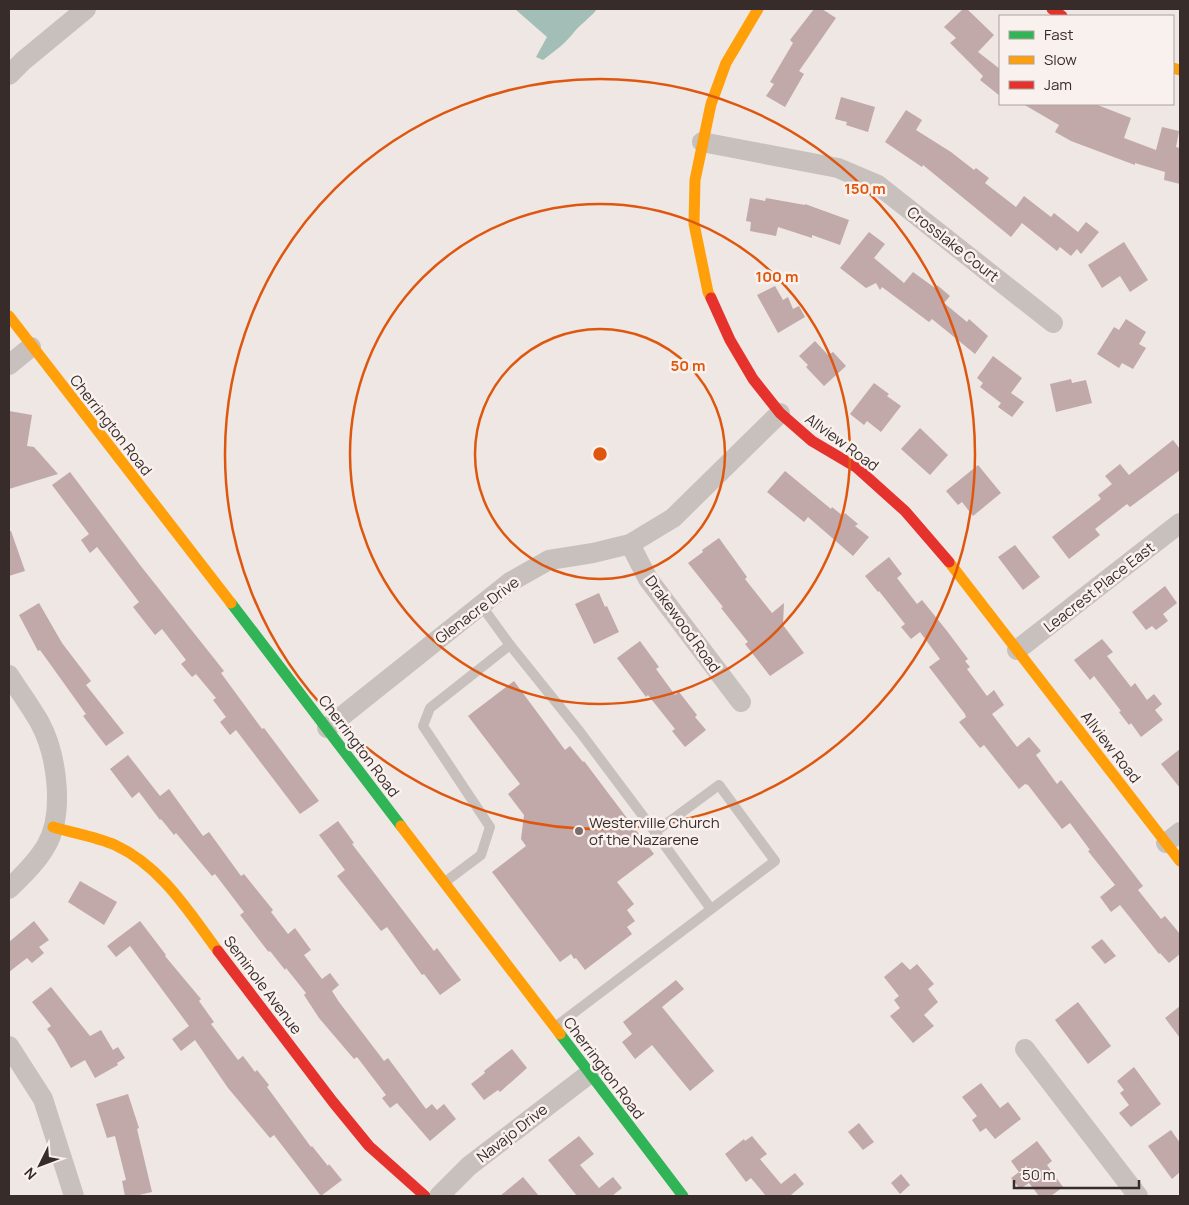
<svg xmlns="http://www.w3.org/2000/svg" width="1189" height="1205" viewBox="0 0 1189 1205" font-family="Manrope,sans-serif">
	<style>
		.water { fill: #a2beb7 }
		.building { fill: #c0a9a8 }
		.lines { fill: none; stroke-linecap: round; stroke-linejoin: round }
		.lane { stroke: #c7c0bd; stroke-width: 10 }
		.street { stroke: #c7c0bd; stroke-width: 20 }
		.fast { stroke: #30b455; stroke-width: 11 }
		.slow { stroke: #ff9f0a; stroke-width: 11 }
		.jam { stroke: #e5322d; stroke-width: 11 }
		.ring { fill: none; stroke: #df570e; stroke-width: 2.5 }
		.poi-dot { fill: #786d6c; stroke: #f9f1ed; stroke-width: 2 }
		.labels { text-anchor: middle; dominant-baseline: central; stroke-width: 5; stroke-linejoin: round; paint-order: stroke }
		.street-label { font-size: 15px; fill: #382c2b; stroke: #f9f1ed }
		.poi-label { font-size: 15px; fill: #382c2b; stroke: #f9f1ed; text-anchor: start }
		.centre { fill: #df570e; stroke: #f9f1ed; stroke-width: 2.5 }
		.ring-label { font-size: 15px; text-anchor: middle; font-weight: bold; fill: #df570e; stroke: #f9f1ed; stroke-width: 5; stroke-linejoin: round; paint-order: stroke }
	</style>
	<rect width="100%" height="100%" fill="#eee7e4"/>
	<!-- water -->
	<path class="water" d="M515,9h82c-6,8 -15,14 -22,22 -10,13 -19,19 -32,29l-7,-3 11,-20z"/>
	<!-- building -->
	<g class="building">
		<polygon points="814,9 822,9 836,18 799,71 804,74 785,107 766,96 774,84 770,82 793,43 790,40"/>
		<polygon points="963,9 967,9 994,35 978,52 1000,69 1000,96 980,80 983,76 950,43 956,38 944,27"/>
		<polygon points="841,97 875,107 868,132 846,125 847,122 835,119"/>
		<polygon points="1023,104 1095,104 1131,118 1124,138 1156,150 1162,127 1179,131 1176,147 1180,148 1180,184 1164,180 1165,172 1135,163 1135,165 1071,141 1055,132 1059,125"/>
		<polygon points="906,110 922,120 916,130 951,152 974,170 976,168 989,178 985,183 1016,207 1024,196 1051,217 1054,213 1078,232 1086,222 1099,232 1081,254 1077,249 1071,256 1060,247 1057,251 1022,223 1011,237 923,165 922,167 885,142"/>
		<polygon points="750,198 765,201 766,198 805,205 805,204 849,220 840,245 812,235 812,238 778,227 776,236 750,231 751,222 746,221"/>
		<polygon points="869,232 885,244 874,258 904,283 913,272 935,288 937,285 950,296 944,303 967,322 969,319 988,336 975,354 932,319 929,322 882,287 880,290 876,283 866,288 840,268"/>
		<polygon points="1124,242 1148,280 1130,292 1120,276 1102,288 1088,265"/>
		<polygon points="775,286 783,300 788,297 793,309 799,306 805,317 778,333 757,295"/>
		<polygon points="1126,319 1146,332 1139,344 1146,348 1133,369 1122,363 1119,368 1097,354 1114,327 1119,330"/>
		<polygon points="815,341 828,355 833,352 846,366 824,386 806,367 808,365 799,356"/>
		<polygon points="993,356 1022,378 1011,393 1024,402 1012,417 998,407 1001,403 980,387 983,383 977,378"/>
		<polygon points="1071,379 1072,383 1086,380 1092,403 1056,412 1050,384"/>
		<polygon points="874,383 889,394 887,396 901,406 881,432 867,421 864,425 850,414"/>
		<polygon points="9,411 32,415 27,446 34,447 58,474 9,489"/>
		<polygon points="920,428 948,455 930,475 901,449"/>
		<polygon points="1173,440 1180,449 1180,470 1130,507 1127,504 1095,529 1100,535 1069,559 1052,537 1101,499 1098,495 1112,484 1105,476 1120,464 1129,475"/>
		<polygon points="978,465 1001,493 973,516 962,502 958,505 946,491"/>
		<polygon points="785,471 831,509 832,507 843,516 845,513 858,524 855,526 869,537 853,556 808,517 804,522 767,492"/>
		<polygon points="70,472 140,565 224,671 221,673 262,729 264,728 319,801 300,814 236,730 230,735 220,722 226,717 213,700 216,698 196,674 192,677 181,664 186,660 162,629 155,635 133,607 139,602 107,560 97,547 90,553 81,540 89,534 52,485"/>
		<polygon points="9,531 11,531 25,571 9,576"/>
		<polygon points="719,538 747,577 745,579 772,613 784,603 783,625 804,653 770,676 745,644 748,642 721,608 723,607 688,563 703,552 702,550"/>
		<polygon points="1015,545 1040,577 1023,590 998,557"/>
		<polygon points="889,557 902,574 897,578 917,604 922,600 947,631 968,659 965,661 970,667 967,669 987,696 994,690 1004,705 992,714 1017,747 1029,737 1041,751 1036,755 1057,784 1061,780 1143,886 1138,890 1161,919 1165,916 1180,934 1180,954 1169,963 1160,953 1159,954 1120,905 1111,912 1100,897 1115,885 1088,851 1090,850 1070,823 1062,829 1028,785 1025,784 1019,789 984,745 980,748 959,722 966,717 965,714 929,667 940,659 920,632 911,639 901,627 905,624 879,591 878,592 865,576"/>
		<polygon points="1165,586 1177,603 1163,614 1168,621 1156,630 1152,626 1146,630 1132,612"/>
		<polygon points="599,593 605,607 607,606 619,632 594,644 575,604"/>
		<polygon points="39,603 62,643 91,681 86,685 124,733 106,746 83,716 86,714 40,650 38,651 19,615"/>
		<polygon points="1102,639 1113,652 1107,656 1131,687 1135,683 1147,700 1154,694 1162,704 1155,710 1163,720 1141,737 1131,723 1129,725 1119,712 1121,711 1094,676 1090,680 1074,660"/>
		<polygon points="640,641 659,667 656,669 675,695 679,692 697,715 695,717 706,730 685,747 672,731 675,729 648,695 646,697 617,658"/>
		<polygon points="514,681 565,750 570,746 583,762 584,761 654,854 617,882 634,904 627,910 635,921 627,927 632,934 585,970 576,958 574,959 571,954 560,962 492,872 526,846 521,839 524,815 508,794 520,784 468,716"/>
		<polygon points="1180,749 1180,788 1161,764"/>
		<polygon points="128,755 160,796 169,789 203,836 209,832 241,876 244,874 273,910 271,912 288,934 295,928 311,950 304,955 322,979 330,973 339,985 332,991 339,1002 384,1061 388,1058 426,1109 432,1104 437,1110 444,1104 456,1119 430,1141 397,1103 390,1108 382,1098 386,1095 357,1057 354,1059 319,1018 304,995 306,993 286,968 285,970 270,951 269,952 267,950 240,915 244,912 215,874 212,876 176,833 174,835 161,819 160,820 139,792 132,798 110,769"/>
		<polygon points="338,821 354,843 352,844 434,951 437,948 461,980 440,995 424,974 422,975 387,927 381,931 337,876 345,870 319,835"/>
		<polygon points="80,881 117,902 104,925 68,902"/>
		<polygon points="34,921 49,940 39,947 44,953 32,963 27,958 9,972 9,942"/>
		<polygon points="140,921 166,955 165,956 201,999 199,1001 214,1022 211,1024 238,1060 243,1056 255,1072 257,1070 269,1085 267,1087 311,1147 312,1146 328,1166 329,1164 342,1180 321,1196 274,1135 270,1138 228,1088 195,1040 181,1051 172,1039 189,1026 130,946 116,957 107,946"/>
		<polygon points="1102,939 1116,956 1105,964 1091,947"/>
		<polygon points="902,962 910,970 917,964 934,984 928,989 938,1002 924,1015 934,1026 913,1043 890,1016 900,1008 894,1000 899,996 884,977"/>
		<polygon points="676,980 684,989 662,1007 714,1071 690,1091 652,1045 635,1059 622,1042 632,1034 623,1022"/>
		<polygon points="51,987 90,1036 101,1030 113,1050 118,1047 125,1058 117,1063 118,1065 95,1078 85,1060 71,1068 54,1038 47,1029 51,1026 32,1002"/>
		<polygon points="1078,1002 1111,1046 1088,1064 1055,1020"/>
		<polygon points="1180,1006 1180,1038 1165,1018"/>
		<polygon points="512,1049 527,1068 500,1092 498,1090 484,1100 471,1084 485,1073 484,1071"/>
		<polygon points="1134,1067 1161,1104 1131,1127 1119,1113 1129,1105 1120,1093 1124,1090 1117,1081"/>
		<polygon points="981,1083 1000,1108 1008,1102 1021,1119 995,1139 986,1128 980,1132 972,1120 977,1116 962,1097"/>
		<polygon points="128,1094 139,1128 137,1129 152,1192 135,1196 125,1196 122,1181 126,1180 115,1136 107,1138 96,1104"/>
		<polygon points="859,1123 874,1142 863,1150 848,1132"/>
		<polygon points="1171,1130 1180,1143 1180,1172 1172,1179 1148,1146"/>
		<polygon points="579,1136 594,1154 580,1165 599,1188 613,1177 622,1188 612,1196 577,1196 548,1160"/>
		<polygon points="752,1136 767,1154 760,1159 781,1184 795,1173 804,1184 791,1195 792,1196 766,1196 751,1178 746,1182 725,1154 744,1139 745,1141"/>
		<polygon points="1037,1141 1052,1161 1047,1165 1063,1187 1051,1196 1039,1196 1029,1183 1020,1189 1011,1178 1019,1172 1011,1161"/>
		<polygon points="901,1174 910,1185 900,1194 891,1183"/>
		<polygon points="523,1177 539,1196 500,1196"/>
	</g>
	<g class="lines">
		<!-- lane -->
		<g class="lane">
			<polyline points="510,645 580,732 655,832 719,785 775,861 555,1027"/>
			<polyline points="655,832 711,909"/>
			<polyline points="445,882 481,855 490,827 423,726 430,708 510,645 481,605"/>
		</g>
		<!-- street -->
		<g class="street">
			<polyline points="9,75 23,61 86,9"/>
			<polyline points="702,142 838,168 878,185 1053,323"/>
			<polyline points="9,365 31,347"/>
			<polyline points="630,544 648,579 741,702"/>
			<polyline points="1017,650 1180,523"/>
			<path d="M9,675c10,16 22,32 31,48 17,32 25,91 6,123 -9,16 -24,30 -37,43"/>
			<polyline points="327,728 510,582 549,560 593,553 630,544 673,518 780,413"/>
			<polyline points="1166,843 1180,832"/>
			<polyline points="9,1046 43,1099 74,1196"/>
			<polyline points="1025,1049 1138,1196"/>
			<polyline points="439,1196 469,1166 589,1074"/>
		</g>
		<!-- fast -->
		<g class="fast">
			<polyline points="231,603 401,826"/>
			<polyline points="560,1034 683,1196"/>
		</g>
		<!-- slow -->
		<g class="slow">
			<polyline points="1173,68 1180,70"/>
			<polyline points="711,298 708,292 694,224 695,180 711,104 726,63 758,9"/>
			<polyline points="9,316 231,603"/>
			<polyline points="949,562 1180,861"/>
			<polyline points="401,826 560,1034"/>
			<path d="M53,827c20,6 44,10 62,18 46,21 74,67 103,106"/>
		</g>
		<!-- jam -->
		<g class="jam">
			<polyline points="1052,9 1062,16"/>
			<polyline points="711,298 730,340 753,379 780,413 812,441 856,467 905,511 949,562"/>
			<polyline points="218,951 333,1102 369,1146 425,1196"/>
		</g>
	</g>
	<!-- distance rings -->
	<g class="ring">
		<circle cx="600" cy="454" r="125"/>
		<circle cx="600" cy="454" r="250"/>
		<circle cx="600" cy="454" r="375"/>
	</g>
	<!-- markers -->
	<circle class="poi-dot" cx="579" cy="831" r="5"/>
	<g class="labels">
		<!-- street labels -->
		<g class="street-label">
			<text transform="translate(953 244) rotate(38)">Crosslake Court</text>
			<text transform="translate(111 425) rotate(52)">Cherrington Road</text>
			<text transform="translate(842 442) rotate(36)">Allview Road</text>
			<text transform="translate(1099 587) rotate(-38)">Leacrest Place East</text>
			<text transform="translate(477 610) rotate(-37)">Glenacre Drive</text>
			<text transform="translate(683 624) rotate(54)">Drakewood Road</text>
			<text transform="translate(359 746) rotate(53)">Cherrington Road</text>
			<text transform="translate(1111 747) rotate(52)">Allview Road</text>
			<text transform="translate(263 985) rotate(53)">Seminole Avenue</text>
			<text transform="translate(604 1068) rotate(53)">Cherrington Road</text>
			<text transform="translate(512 1133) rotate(-38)">Navajo Drive</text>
		</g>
		<!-- poi labels -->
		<g class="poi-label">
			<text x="589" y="822">Westerville Church<tspan x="589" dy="17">of the Nazarene</tspan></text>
		</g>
	</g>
	<circle cx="600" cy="454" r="8" class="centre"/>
	<g class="ring-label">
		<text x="865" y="194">150 m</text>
		<text x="777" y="282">100 m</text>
		<text x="688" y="371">50 m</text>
	</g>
	<!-- border -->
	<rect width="1189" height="1205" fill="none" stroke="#382c2b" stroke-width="20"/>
	<!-- legend -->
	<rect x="999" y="15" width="175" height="90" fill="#f9f1ed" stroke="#aca29f"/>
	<rect x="1009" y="31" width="25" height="8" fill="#30b455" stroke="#aca29f"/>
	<text x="1044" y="40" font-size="15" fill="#382c2b">Fast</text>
	<rect x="1009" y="56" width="25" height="8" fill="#ff9f0a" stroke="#aca29f"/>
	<text x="1044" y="65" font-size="15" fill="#382c2b">Slow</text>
	<rect x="1009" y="81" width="25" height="8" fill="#e5322d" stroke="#aca29f"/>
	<text x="1044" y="90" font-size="15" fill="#382c2b">Jam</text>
	<!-- north arrow -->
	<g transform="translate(40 1165) rotate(228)" stroke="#f9f1ed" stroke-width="4" paint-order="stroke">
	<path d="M0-4L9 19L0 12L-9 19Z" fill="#382c2b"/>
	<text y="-8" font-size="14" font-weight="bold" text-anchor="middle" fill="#382c2b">N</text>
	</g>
	<!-- scale -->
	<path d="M1014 1180v8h125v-8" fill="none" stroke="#382c2b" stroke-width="2.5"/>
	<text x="1022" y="1180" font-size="15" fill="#382c2b" stroke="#f9f1ed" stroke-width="4" paint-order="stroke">50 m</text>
</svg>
